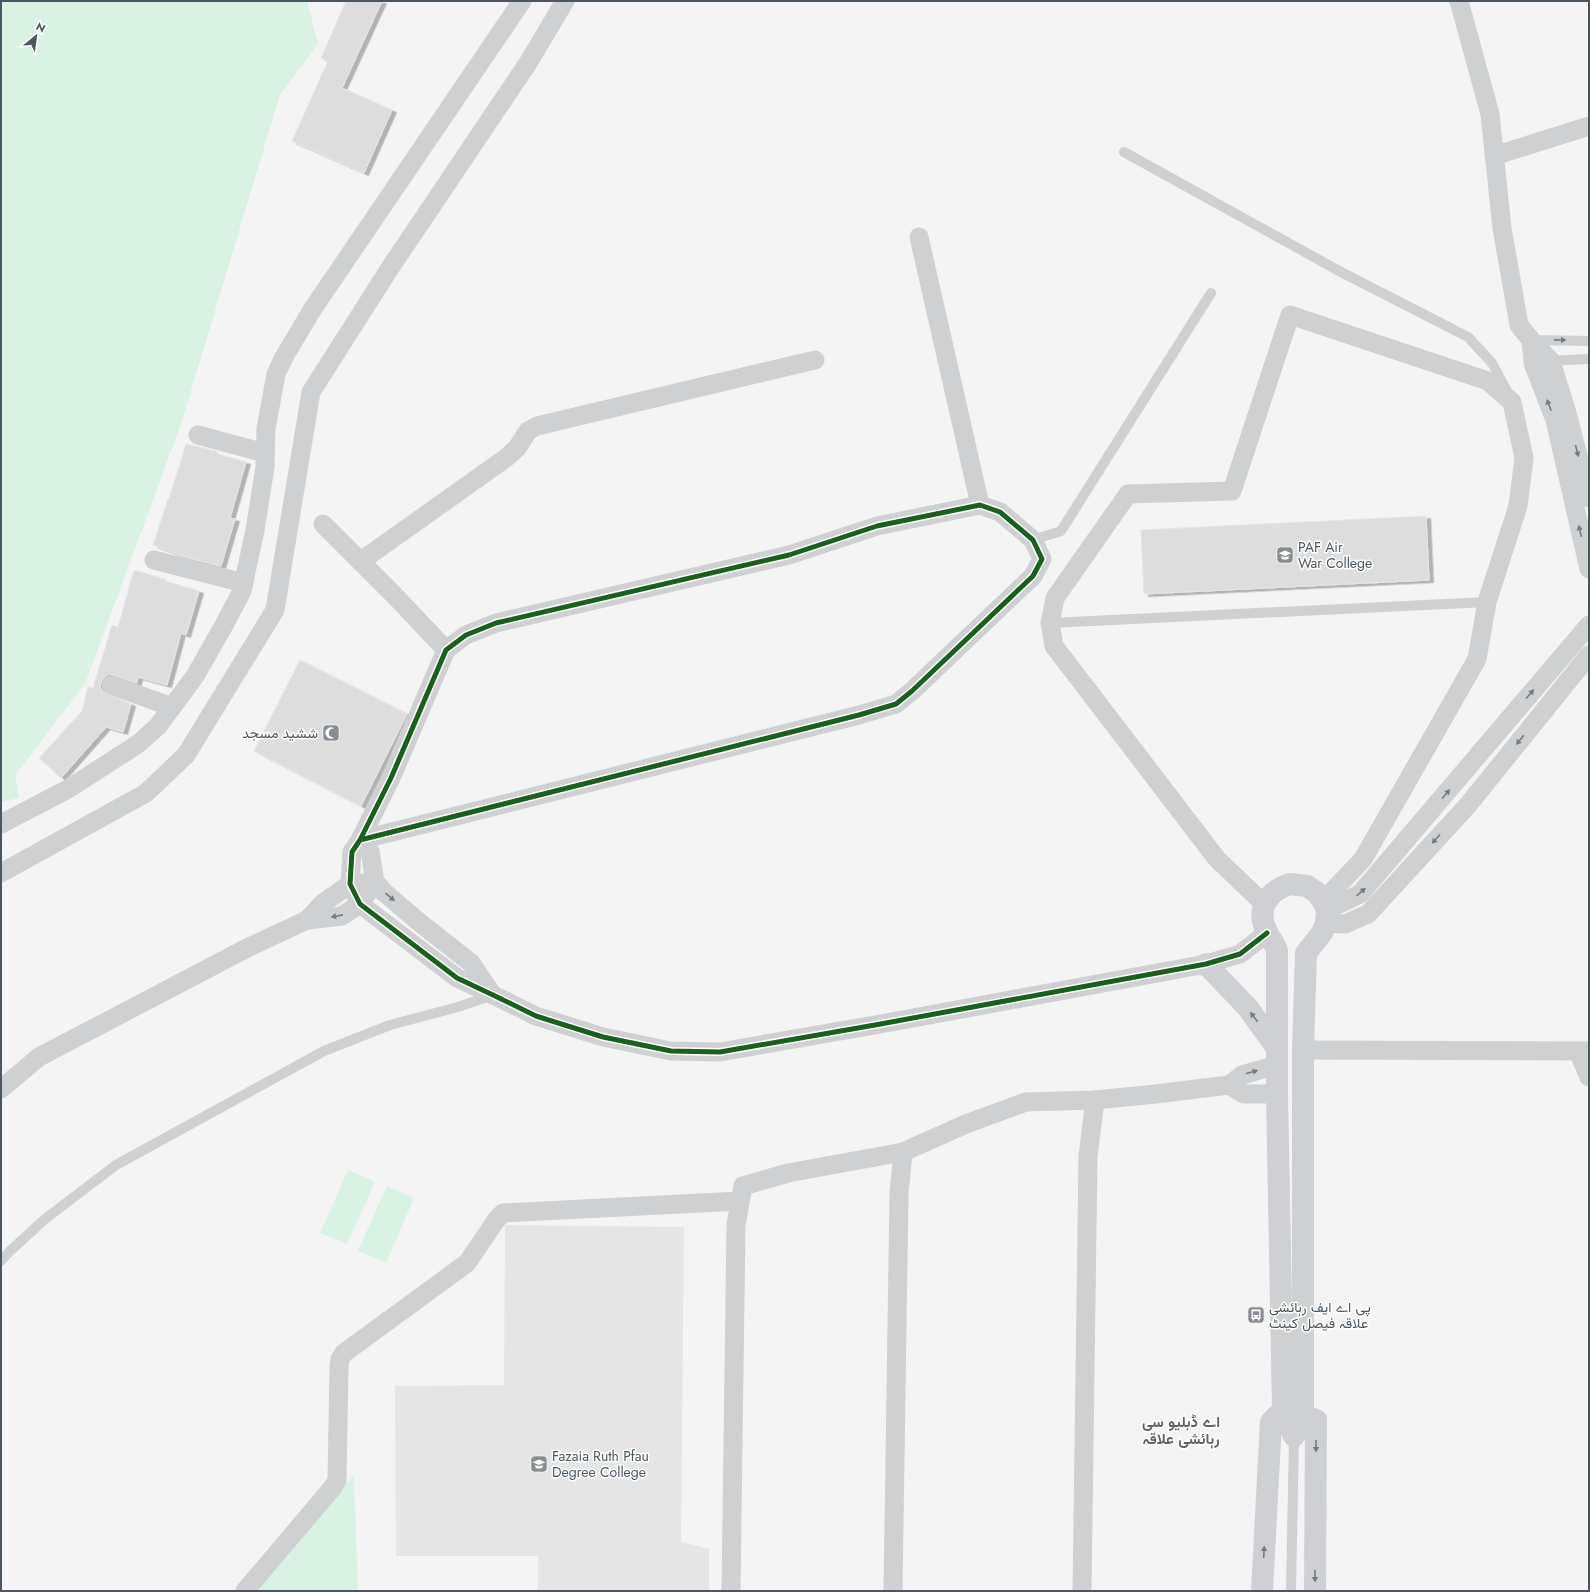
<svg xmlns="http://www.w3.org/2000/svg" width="1590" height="1592" viewBox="0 0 1590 1592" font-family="Jost,Vazirmatn,sans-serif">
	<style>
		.education { fill: #e6e5e6 }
		.green { fill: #d9f2e3 }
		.building { fill: #ddddde; stroke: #e5e6e7; filter: url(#shadow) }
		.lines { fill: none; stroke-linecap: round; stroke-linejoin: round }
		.lane { stroke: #ced0d2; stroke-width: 10 }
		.street { stroke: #ced0d2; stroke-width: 19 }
		.secondary { stroke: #ced0d4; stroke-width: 22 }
		.cycleway-casing { stroke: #fff; stroke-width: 8 }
		.cycleway { stroke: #1b5e20; stroke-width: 5 }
		.oneway { fill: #727b83 }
		.oneway2 { fill: #727b84 }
		.labels { text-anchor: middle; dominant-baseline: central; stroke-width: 3; stroke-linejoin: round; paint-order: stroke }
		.poi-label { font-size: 14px; fill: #4a5661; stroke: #fff; text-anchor: start }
		.neighbourhood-label { font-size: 15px; font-weight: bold; fill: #5f6368; stroke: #fff }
	</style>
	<defs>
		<filter id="shadow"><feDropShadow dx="4.5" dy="2.5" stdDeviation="0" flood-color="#0004"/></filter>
	</defs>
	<rect width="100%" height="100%" fill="#f4f4f4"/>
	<!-- education -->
	<polygon class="education" points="505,1225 684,1227 681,1542 709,1549 709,1591 538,1591 538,1556 396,1556 395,1386 504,1385"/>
	<!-- green -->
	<g class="green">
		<polygon points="1,1 307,1 318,44 280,95 180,427 85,684 15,775 19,798 1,802"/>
		<polygon points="348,1170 375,1182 347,1244 320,1233"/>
		<polygon points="387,1186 414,1198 386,1263 358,1251"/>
		<polygon points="354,1475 358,1591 257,1591"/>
	</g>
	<!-- building -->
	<g class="building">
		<polygon points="346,1 382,1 342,88 392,110 364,173 292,141 328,61 321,58"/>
		<polygon points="186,444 212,450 211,452 246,462 230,518 235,519 221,566 189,558 153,545 168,499 169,499"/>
		<polygon points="1426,516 1429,580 1144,594 1141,530"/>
		<polygon points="134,570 161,578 161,580 199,591 186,635 181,633 167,685 138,677 137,683 114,675 109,674 104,677 101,681 100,687 103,692 131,704 123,732 106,727 61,778 39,758 82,711 88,687 93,688 112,625 118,627"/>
		<polygon points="300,660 407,714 361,806 254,751"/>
	</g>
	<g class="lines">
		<!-- lane -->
		<g class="lane">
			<polyline points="1124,152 1341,272 1468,337 1492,363 1507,391"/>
			<polyline points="1531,340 1589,341"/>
			<polyline points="1547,361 1589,359"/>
			<polyline points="1033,540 1061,531 1211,293"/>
			<polyline points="1050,623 1487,602"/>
			<polyline points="1,1261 10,1251 45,1219 116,1165 324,1051 390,1025 458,1007 493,995"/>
			<polyline points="1291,1591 1294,1436"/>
		</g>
		<!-- street -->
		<g class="street">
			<polyline points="1459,1 1490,114 1502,228 1519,325 1531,340 1551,361 1567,413 1589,498"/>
			<polyline points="1494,156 1589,126"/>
			<polyline points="919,237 980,505"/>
			<polyline points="1531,340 1533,363 1555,420 1589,569"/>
			<polyline points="198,435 265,453"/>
			<polyline points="323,524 395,596 446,650"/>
			<polyline points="154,560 244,583"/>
			<polyline points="361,561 506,458 517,448 528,431 537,426 815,360"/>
			<polyline points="111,685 172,707"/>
			<polyline points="1,824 68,789 138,744 158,726 195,676 223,627 242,591 255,530 265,467 266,429 276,374 284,357 312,310 522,1"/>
			<polyline points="360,840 859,715 896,704 912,691 1033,576 1042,559 1033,540 1000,512 980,505 877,526 789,555 496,623 466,635 446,650 391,778 360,840 352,852 350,884 360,904 457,978 493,995 536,1016 603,1037 671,1051 720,1052 875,1025 1206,964 1240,954 1267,933"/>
			<polyline points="360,840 370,851 375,882 385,893 419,922 471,963 492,994"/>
			<polyline points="1,873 146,793 186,755 275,610 311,392 390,268 528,63 565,1"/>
			<polyline points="1264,904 1217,859 1054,646 1050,623 1055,598 1128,494 1232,491 1290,315 1488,381 1512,402 1524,458 1518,506 1487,602 1477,659 1363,859 1323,901"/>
			<polyline points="1327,910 1360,894 1589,625"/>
			<polyline points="307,920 323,903 350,884 362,883"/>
			<polyline points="1326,923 1345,924 1368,914 1468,805 1589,655"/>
			<polyline points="1303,1050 1589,1051"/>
			<polyline points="1578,1051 1589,1077"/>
			<polyline points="1229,1085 1244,1094 1277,1094"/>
			<polyline points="1,1089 39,1057 249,947 307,920 342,916 360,904 375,882"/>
			<polyline points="245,1591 333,1487 337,1480 339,1367 340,1359 344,1353 467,1263 497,1219 503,1213 740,1201"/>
			<polyline points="731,1591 736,1225 743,1186 788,1173 903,1152 966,1124 1026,1102 1095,1100 1156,1094 1229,1085 1242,1075 1277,1065"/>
			<polyline points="893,1591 899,1194 903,1152"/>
			<polyline points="1082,1591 1088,1156 1095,1100"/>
		</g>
		<!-- secondary -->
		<g class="secondary">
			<path d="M1290,884l17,2 9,6 7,9 4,9 -1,13 -4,10 -16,20 -3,97v365l-9,21 -11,-26 -6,-316v-143c-2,-8 -7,-12 -10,-19 -12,-23 1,-41 23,-48z"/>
			<polyline points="1206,964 1248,1008 1277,1048"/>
			<polyline points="1303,1415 1316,1420 1315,1591"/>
			<polyline points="1262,1591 1271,1422 1283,1410"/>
		</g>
		<defs>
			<polyline id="cycleway" points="360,840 859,715 896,704 912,691 1033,576 1042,559 1033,540 1000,512 980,505 877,526 789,555 496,623 466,635 446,650 391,778 360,840 352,852 350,884 360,904 457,978 493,995 536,1016 603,1037 671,1051 720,1052 875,1025 1206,964 1240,954 1267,933"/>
		</defs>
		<!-- cycleway casing -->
		<use href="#cycleway" class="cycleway-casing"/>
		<!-- cycleway -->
		<use href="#cycleway" class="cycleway"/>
	</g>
	<!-- one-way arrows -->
	<defs><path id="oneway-solid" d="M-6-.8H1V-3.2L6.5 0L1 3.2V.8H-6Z"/></defs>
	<g class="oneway">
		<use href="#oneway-solid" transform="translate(1560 340) rotate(1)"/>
		<use href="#oneway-solid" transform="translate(1549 405) rotate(-111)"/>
		<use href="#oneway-solid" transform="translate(1577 451) rotate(76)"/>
		<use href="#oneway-solid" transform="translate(1580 531) rotate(-103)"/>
		<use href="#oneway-solid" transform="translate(1530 694) rotate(-50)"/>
		<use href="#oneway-solid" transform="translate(1520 740) rotate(129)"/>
		<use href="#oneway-solid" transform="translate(1446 794) rotate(-49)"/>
		<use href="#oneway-solid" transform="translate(1436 839) rotate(132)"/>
		<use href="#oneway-solid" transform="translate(1361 892) rotate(-41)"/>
		<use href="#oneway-solid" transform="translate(390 897) rotate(41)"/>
		<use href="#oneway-solid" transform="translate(337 916) rotate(169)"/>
		<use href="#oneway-solid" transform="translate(1252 1072) rotate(-15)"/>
	</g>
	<g class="oneway2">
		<use href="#oneway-solid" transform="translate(1254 1017) rotate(-127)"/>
		<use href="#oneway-solid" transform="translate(1316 1446) rotate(90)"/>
		<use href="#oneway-solid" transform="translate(1264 1552) rotate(-87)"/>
		<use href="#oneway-solid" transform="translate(1315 1576) rotate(90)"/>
	</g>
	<!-- icons -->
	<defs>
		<symbol id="university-square" viewBox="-11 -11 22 22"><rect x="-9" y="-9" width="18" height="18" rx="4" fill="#868d94" stroke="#fff"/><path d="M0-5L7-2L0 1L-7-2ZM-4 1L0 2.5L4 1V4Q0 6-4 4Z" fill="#fff"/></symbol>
		<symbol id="mosque-square" viewBox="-11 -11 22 22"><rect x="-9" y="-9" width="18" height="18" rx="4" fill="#868d94" stroke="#fff"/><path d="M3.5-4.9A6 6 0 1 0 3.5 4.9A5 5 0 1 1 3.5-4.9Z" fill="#fff"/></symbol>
		<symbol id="bus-square" viewBox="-11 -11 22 22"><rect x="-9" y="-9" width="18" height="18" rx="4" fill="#868d94" stroke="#fff"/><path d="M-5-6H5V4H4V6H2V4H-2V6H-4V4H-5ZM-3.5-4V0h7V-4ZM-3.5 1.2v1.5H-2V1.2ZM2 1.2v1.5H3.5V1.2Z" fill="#fff"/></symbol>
	</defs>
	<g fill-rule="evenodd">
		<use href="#university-square" x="1275" y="545" width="20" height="20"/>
		<use href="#mosque-square" x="321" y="723" width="20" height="20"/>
		<use href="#bus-square" x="1246" y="1305" width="20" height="20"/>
		<use href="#university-square" x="529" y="1454" width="20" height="20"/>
	</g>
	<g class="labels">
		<!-- poi labels -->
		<g class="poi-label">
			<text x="1298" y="547">PAF Air<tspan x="1298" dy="16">War College</tspan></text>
			<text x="318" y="733" text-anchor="end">ششید مسجد</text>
			<text x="1269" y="1307">پی اے ایف رہائشی<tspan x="1269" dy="16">علاقہ فیصل کینٹ</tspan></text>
			<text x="552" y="1456">Fazaia Ruth Pfau<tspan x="552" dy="16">Degree College</tspan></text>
		</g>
		<!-- neighbourhood labels -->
		<g class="neighbourhood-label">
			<text x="1181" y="1422">اے ڈبلیو سی<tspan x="1181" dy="17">رہائشی علاقہ</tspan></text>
		</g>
	</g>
	<!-- border -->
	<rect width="1590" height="1592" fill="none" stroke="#4a5661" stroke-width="4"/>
	<!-- north arrow -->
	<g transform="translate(36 36) rotate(29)" stroke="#ffffff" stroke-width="3" paint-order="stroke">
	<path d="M0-3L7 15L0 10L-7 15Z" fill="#4a5661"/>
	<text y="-6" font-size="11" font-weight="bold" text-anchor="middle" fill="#4a5661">N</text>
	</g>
</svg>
